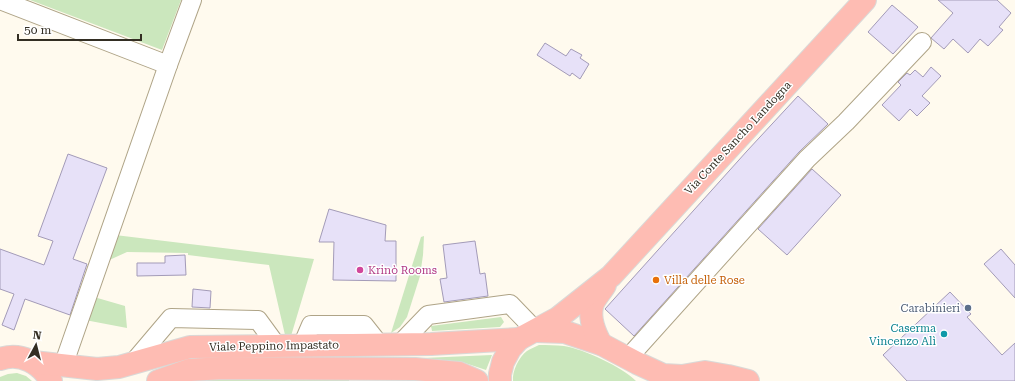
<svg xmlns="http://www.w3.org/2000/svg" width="1015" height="381" viewBox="0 0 1015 381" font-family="'Roboto Serif',serif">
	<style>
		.green { fill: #cbe7bd }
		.building { fill: #e7e1f8; stroke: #a39bb8 }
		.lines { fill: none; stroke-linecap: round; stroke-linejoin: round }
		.minor-casing { stroke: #afa487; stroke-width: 20 }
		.major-casing { stroke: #dad9d7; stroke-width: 24 }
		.minor { stroke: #fff; stroke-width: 18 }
		.major { stroke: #febcb3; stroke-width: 22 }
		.hotel-dot { fill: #d1479c; stroke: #fff; stroke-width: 1.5 }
		.food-dot { fill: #e8710a; stroke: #fff; stroke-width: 1.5 }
		.service-dot { fill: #5c6f8a; stroke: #fff; stroke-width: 1.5 }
		.culture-dot { fill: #0f9aa8; stroke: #fff; stroke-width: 1.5 }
		.labels { text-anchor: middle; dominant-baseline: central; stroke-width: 3; stroke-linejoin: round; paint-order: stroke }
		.street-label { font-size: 11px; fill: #332e23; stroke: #fff }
		.hotel-label { font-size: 11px; fill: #b23c85; stroke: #fff; text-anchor: start }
		.food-label { font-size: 11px; fill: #c56008; stroke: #fff; text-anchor: start }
		.service-label { font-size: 11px; fill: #4e5e75; stroke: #fff; text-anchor: end }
		.culture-label { font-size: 11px; fill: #0d838f; stroke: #fff; text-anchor: end }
	</style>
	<rect width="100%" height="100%" fill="#fffaee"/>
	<!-- green -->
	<g class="green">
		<polygon points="30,0 181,0 162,50"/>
		<polygon points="115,235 314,259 291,336 285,335 269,265 188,255 188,253 127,252 105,262"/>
		<polygon points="424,236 423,255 420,276 407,317 400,327 391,333 421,237"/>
		<polygon points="94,297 125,306 127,328 85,320"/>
		<polygon points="501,317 504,322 500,327 432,331 431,326"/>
		<path d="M539,345c8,0 17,0 25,1 20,3 58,21 72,35h-123c-1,-10 6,-24 14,-30 3,-2 8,-4 12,-6z"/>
		<polygon points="492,355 486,370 462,362 423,358"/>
		<polygon points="17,373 26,376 32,381 0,381 0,377 8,374"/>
		<polygon points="197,379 349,380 349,381 194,381"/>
	</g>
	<!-- building -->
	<g class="building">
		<polygon points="938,0 997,0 1011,13 999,27 1003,30 988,46 980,39 968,53 953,39 944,49 931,38 953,13"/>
		<polygon points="892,5 918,27 893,54 868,32"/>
		<polygon points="545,43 566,56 571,49 582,55 580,58 589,64 580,79 572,73 570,76 537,55"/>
		<polygon points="931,67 941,76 922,96 930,103 917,116 910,109 899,121 882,105 901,85 898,82 907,73 910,75 915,70 923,77"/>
		<polygon points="798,96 828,124 799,152 634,336 605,309 747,151"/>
		<polygon points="68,154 107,168 73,259 87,264 70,315 25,299 14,330 2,325 14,294 0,289 0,249 44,265 53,241 38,236"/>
		<polygon points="812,169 841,195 787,255 758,229"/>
		<polygon points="329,209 386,225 385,241 396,241 396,281 333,280 334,242 319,242"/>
		<polygon points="475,241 480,274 485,273 488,296 444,302 440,279 447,278 443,245"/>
		<polygon points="1001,249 1015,265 1015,298 984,264"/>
		<polygon points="185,255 186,275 137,276 137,263 165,263 165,256"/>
		<polygon points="193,289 211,291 210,308 192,307"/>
		<polygon points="950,292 971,314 967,317 1002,355 1015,343 1015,381 907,381 883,355"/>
	</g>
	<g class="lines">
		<defs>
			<g id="minor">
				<polyline points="0,0 168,65"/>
				<polyline points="400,344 428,315 510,304 536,331"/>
				<polyline points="302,346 311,325 364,325 379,344"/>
				<polyline points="628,358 807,159 846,122 922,42"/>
				<polyline points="132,364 171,318 258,320 277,346"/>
				<polyline points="63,366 168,65 192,0"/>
			</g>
			<g id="major">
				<polyline points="536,331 565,332 601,344 637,363 663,375 682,376 705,372 728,376 748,381"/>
				<path d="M601,344c-6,-11 -12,-24 -9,-37 1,-7 9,-15 13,-22"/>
				<path d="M0,359c21,-7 40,4 51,22"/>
				<polyline points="33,362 97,369 119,367 190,347 431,344 519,339"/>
				<polyline points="158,381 189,370 223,368 415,369 459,373 477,381"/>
				<polyline points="500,381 500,374 503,362 510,349 519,339 558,318 611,276 865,0"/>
			</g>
		</defs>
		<!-- minor casing -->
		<use href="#minor" class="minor-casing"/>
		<!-- major casing -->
		<use href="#major" class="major-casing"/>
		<!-- minor -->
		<use href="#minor" class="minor"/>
		<!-- major -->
		<use href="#major" class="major"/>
	</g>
	<!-- markers -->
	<circle class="hotel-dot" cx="360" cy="270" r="4"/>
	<circle class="food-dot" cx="656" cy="280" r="4"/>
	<circle class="service-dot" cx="968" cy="308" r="4"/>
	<circle class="culture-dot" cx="944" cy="334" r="4"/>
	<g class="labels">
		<!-- street labels -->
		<g class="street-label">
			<text transform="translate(738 138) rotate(-47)">Via Conte Sancho Landogna</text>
			<text transform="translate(274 346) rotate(-1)">Viale Peppino Impastato</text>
		</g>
		<!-- hotel labels -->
		<g class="hotel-label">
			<text x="368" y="270">Krinò Rooms</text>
		</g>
		<!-- food labels -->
		<g class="food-label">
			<text x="664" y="280">Villa delle Rose</text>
		</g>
		<!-- service labels -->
		<g class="service-label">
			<text x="960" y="308">Carabinieri</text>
		</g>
		<!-- culture labels -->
		<g class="culture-label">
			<text x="936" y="328">Caserma<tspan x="936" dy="13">Vincenzo Alì</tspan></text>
		</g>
	</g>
	<!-- north arrow -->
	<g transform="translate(36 345) rotate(7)" stroke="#ffffff" stroke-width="3" paint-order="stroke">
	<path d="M0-3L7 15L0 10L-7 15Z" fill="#332e23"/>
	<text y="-6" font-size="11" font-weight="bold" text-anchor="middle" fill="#332e23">N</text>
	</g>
	<!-- scale -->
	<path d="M18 34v6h123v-6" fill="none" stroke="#332e23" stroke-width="2"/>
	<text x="24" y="34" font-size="12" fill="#332e23" stroke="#ffffff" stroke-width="3" paint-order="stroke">50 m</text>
</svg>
